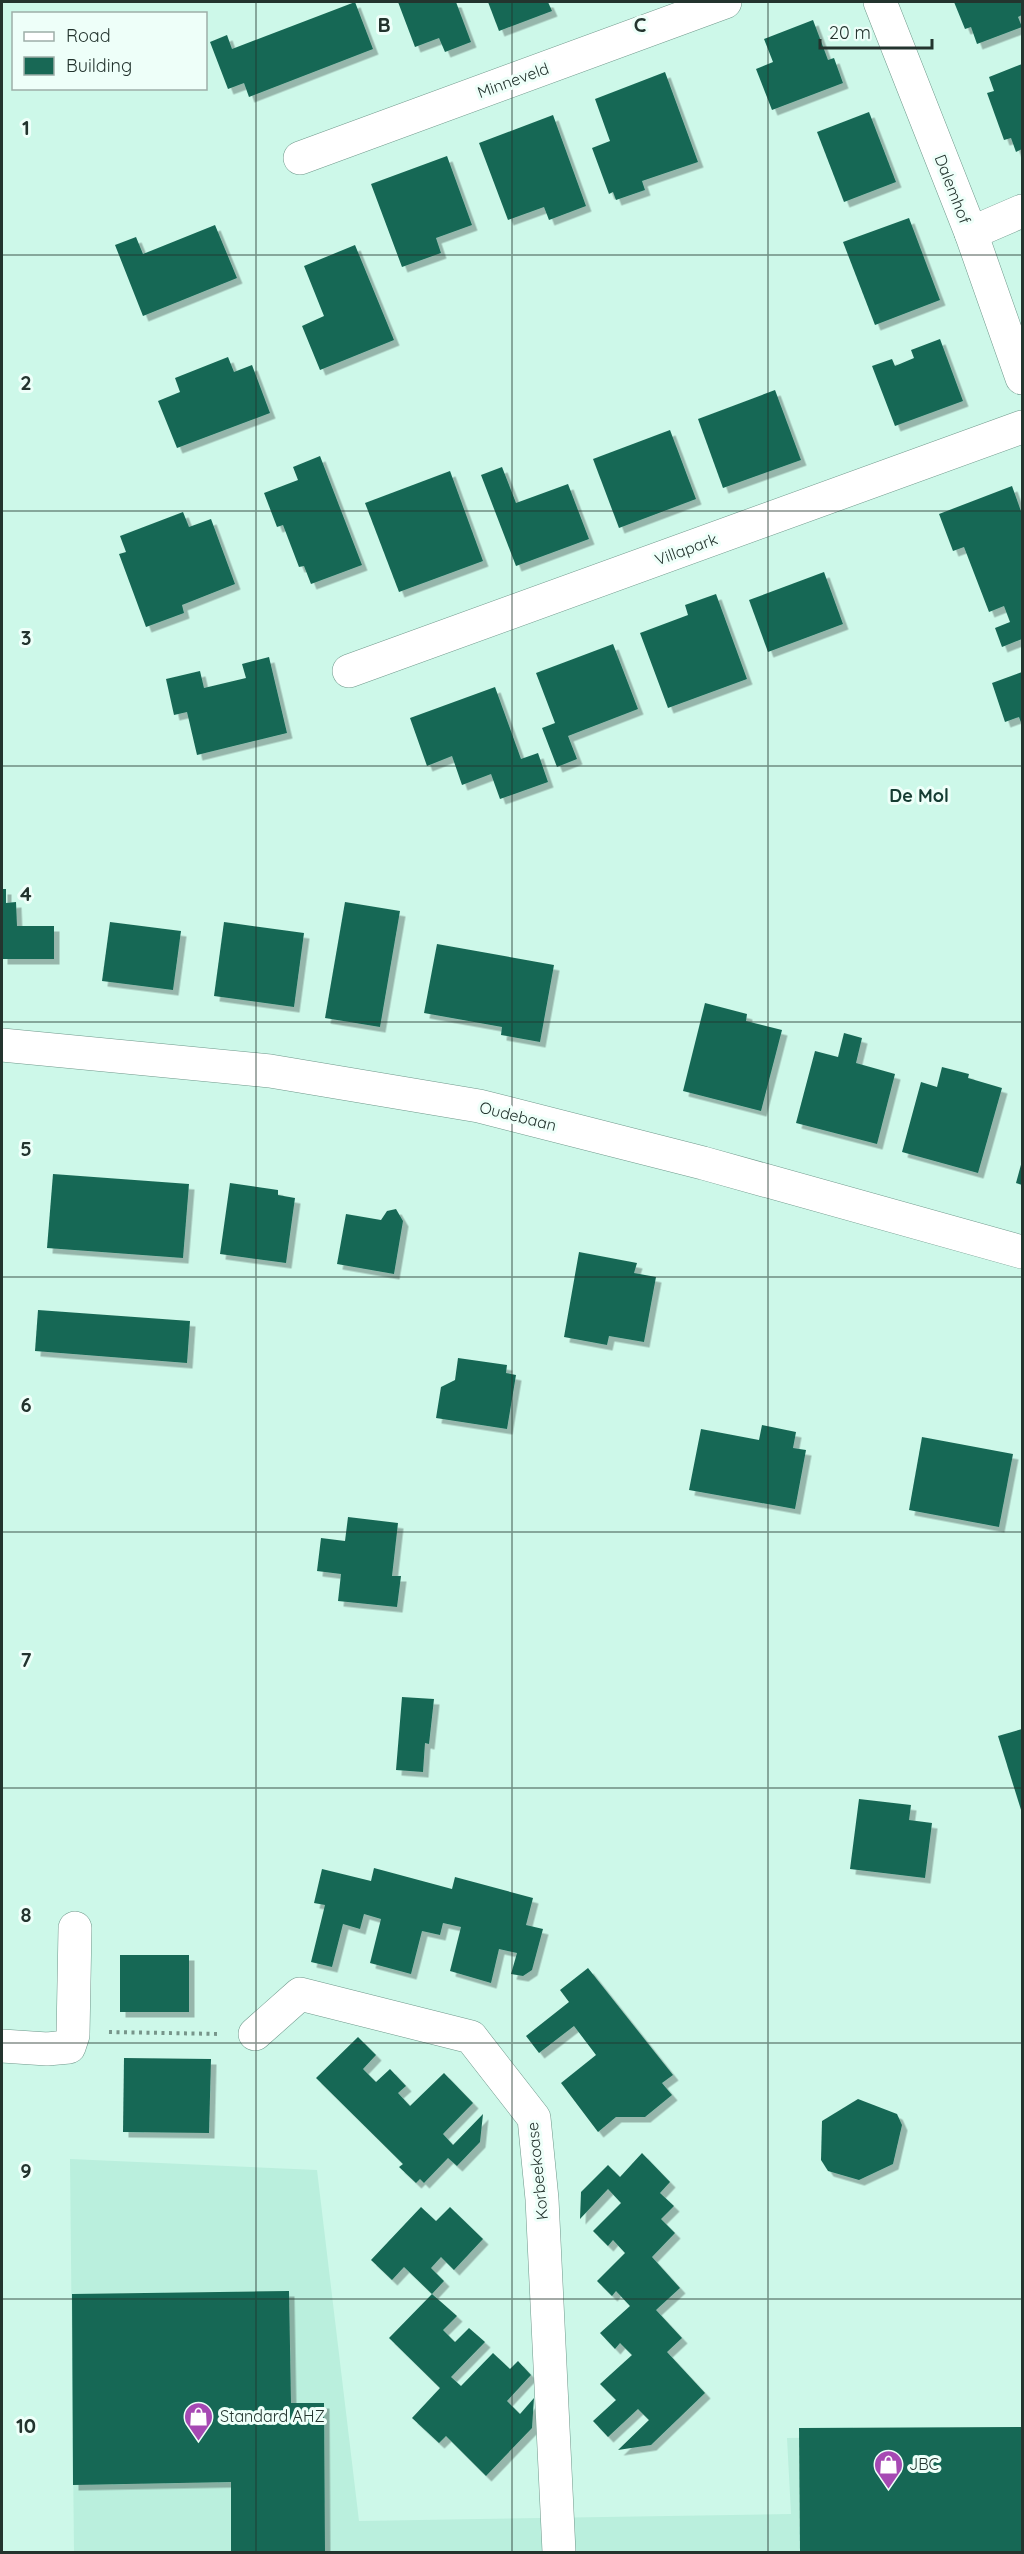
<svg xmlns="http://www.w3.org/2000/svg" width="1024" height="2554" viewBox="0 0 1024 2554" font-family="Quicksand,sans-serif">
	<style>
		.built { fill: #baefdd }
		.building { fill: #186855; filter: url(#shadow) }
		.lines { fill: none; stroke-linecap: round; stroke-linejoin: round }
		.minor-casing { stroke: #6f988b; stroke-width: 34 }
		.path { stroke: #77958a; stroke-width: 4; stroke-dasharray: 3 4.5; stroke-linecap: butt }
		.minor { stroke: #fff; stroke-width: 33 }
		.grid { fill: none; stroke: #23342e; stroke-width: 1.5; stroke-opacity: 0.55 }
		.labels { text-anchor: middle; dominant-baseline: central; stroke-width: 6; stroke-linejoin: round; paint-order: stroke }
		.street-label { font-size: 16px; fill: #23342e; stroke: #eefff9 }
		.poi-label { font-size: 16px; fill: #23342e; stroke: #eefff9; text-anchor: start }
		.neighbourhood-label { font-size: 18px; font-weight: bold; fill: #153c32; stroke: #eefff9 }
		.grid-label { font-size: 20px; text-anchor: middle; font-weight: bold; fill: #23342e; stroke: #eefff9; stroke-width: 6; stroke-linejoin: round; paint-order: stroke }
	</style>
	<defs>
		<filter id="shadow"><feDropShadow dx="5.5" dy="5.5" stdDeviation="0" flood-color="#0004"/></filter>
	</defs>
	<rect width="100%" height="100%" fill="#cdf8e9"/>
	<!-- built -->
	<polygon class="built" points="70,2159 317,2170 359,2521 791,2514 787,2438 1022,2435 1022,2552 74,2552"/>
	<!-- building -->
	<g class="building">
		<polygon points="355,2 373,49 249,97 244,83 228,89 210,42 227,35 232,49"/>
		<polygon points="398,2 456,2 471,42 445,52 439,38 415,47"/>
		<polygon points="488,2 548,2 552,11 499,31"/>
		<polygon points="954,2 1022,2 1022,15 1018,17 1022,27 977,44 971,27 965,29"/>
		<polygon points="813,20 828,60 834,58 843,83 772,110 756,69 773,62 764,39"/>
		<polygon points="1022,64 1022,149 1016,152 1011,138 1004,140 987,93 994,91 989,77"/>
		<polygon points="665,72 698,162 642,181 645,190 616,200 613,192 609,194 592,148 610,141 595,99"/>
		<polygon points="869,112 896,182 844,202 817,132"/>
		<polygon points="553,115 586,206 549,220 544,207 508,220 479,143"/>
		<polygon points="447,156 472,225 436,238 441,253 402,267 371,184"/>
		<polygon points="909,218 940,300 875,325 843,242"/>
		<polygon points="215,225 237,278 143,316 115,245 136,237 143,254"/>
		<polygon points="355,245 394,340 320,370 302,326 324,316 304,266"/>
		<polygon points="940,339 963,401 895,426 872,366 892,359 895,366 914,358 911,350"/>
		<polygon points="228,357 234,372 252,365 270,413 177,448 158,401 180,392 175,378"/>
		<polygon points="775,390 801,460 723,488 698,419"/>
		<polygon points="670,430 696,499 619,528 593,459"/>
		<polygon points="320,456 362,565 311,584 304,566 299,567 283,525 277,527 264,493 298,480 293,467"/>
		<polygon points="502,467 516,503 568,484 589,539 516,566 481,475"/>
		<polygon points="450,471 483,561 399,592 365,503"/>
		<polygon points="1012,486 1022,514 1022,639 1002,647 995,628 1010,622 1004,606 989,612 964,547 953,551 939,514"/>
		<polygon points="183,512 189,527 211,519 235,584 182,605 184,613 146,627 119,554 126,552 120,536"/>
		<polygon points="824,572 843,624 768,652 749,600"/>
		<polygon points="716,594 747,679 668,708 640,633 688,615 685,605"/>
		<polygon points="613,644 638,709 568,736 577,759 557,767 542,728 555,723 536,673"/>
		<polygon points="269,657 287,733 197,755 187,712 174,715 166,679 200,671 204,688 246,678 242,664"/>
		<polygon points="1022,672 1022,725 1019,717 1005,722 992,683"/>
		<polygon points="495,687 521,759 538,753 548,782 500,799 491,774 462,785 452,756 427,766 410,718"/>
		<polygon points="2,889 6,889 6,903 16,902 17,926 54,926 54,959 2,959"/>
		<polygon points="345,902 400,911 380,1027 325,1018"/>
		<polygon points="110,922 181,931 173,990 102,981"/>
		<polygon points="224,922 304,933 294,1007 214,996"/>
		<polygon points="437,944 554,965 540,1042 501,1035 502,1027 424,1013"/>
		<polygon points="705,1003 747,1014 746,1021 782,1030 761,1111 683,1091"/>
		<polygon points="844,1033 862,1038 856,1063 895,1074 877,1144 796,1123 815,1051 838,1057"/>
		<polygon points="942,1067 969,1074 968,1078 1002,1088 978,1173 902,1152 921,1082 937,1087"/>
		<polygon points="1022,1161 1022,1185 1016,1183"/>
		<polygon points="53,1174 189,1184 183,1258 47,1248"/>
		<polygon points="230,1183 278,1190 278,1195 295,1198 286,1263 220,1254"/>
		<polygon points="396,1209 403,1221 394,1274 337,1264 346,1214 381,1220 387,1211"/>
		<polygon points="579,1252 637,1263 634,1273 656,1277 644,1342 609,1336 607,1345 564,1337"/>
		<polygon points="38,1310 190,1321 187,1363 35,1351"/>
		<polygon points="458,1358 507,1365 506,1373 516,1375 507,1429 436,1418 441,1387 455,1380"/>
		<polygon points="762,1425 796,1432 793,1448 806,1450 795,1509 689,1490 701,1429 759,1440"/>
		<polygon points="922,1437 1013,1454 999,1527 909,1510"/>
		<polygon points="348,1517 398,1523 392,1576 401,1576 397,1607 338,1601 341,1574 317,1571 321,1538 345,1541"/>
		<polygon points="402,1697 434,1699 429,1744 425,1743 423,1772 396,1770"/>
		<polygon points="1022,1729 1022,1813 998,1736"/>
		<polygon points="859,1799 911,1805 909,1820 932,1823 925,1878 850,1869"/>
		<polygon points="374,1868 452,1889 455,1877 533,1898 526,1925 543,1929 532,1970 523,1976 511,1974 517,1953 499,1949 491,1983 450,1971 461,1927 443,1923 440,1935 422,1931 411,1974 370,1963 381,1919 364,1914 360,1929 343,1924 332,1967 311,1962 325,1905 314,1903 322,1869 371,1881"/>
		<rect x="120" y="1955" width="69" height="57"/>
		<polygon points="588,1968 673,2075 662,2083 672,2095 645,2117 616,2117 598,2132 561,2083 596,2055 574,2026 539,2053 526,2036 569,2002 560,1990"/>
		<polygon points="358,2037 376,2055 363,2069 376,2082 390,2069 406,2086 398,2093 410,2106 444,2073 473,2103 443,2134 453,2145 483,2114 480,2142 457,2166 448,2158 424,2183 420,2179 416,2183 399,2167 403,2164 316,2078"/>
		<polygon points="124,2058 211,2059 209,2133 123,2132"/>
		<polygon points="858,2099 897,2114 902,2125 893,2164 859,2180 828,2171 821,2160 822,2121"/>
		<polygon points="642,2153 670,2182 660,2193 674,2206 661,2219 675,2233 652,2257 680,2288 656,2310 682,2338 667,2352 705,2393 651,2445 618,2450 649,2420 638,2409 608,2437 593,2421 616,2400 600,2384 632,2355 620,2343 615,2349 600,2333 630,2306 616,2291 612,2296 597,2281 625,2253 613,2240 608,2246 593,2231 621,2203 608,2189 580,2219 581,2192 608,2165 620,2177"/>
		<polygon points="421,2207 436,2221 450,2207 483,2239 454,2270 441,2257 431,2268 444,2281 432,2294 404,2267 392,2280 371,2260"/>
		<polygon points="289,2291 291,2403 324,2403 325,2552 231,2552 231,2482 73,2485 72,2294"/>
		<polygon points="432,2294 457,2316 443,2330 455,2342 469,2328 485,2342 451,2377 461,2386 493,2353 510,2369 518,2361 531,2375 507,2401 520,2414 534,2398 532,2428 486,2476 446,2436 439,2443 412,2418 440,2388 389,2338"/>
		<polygon points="1022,2427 1022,2552 800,2552 799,2428"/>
	</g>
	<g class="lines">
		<defs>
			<g id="minor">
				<polyline points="880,2 971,233 1022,378"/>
				<polyline points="300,158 725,2"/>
				<polyline points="971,233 1022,211"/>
				<polyline points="349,671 1022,427"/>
				<polyline points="2,1045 270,1071 479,1106 703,1163 1022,1252"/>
				<polyline points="255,2034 300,1994 471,2037 534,2118 542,2199 559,2552"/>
				<polyline points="2,2046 47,2049 69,2047 73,2035 75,1928"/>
			</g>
		</defs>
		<!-- minor casing -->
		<use href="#minor" class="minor-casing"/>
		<!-- path -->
		<polyline class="path" points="109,2032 221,2034"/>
		<!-- minor -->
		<use href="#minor" class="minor"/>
	</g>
	<!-- grid -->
	<path class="grid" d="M256,2v2550M512,2v2550M768,2v2550M2,255h1020M2,511h1020M2,766h1020M2,1022h1020M2,1277h1020M2,1532h1020M2,1788h1020M2,2043h1020M2,2299h1020"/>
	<!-- icons -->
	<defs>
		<symbol id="shop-pin" viewBox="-11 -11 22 30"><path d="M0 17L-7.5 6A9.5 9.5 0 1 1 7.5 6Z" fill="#a649b3" stroke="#eefff9"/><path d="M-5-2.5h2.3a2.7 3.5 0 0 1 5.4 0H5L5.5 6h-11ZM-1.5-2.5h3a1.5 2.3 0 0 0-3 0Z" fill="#fff"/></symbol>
	</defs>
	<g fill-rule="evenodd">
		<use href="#shop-pin" x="182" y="2400" width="33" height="45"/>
		<use href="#shop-pin" x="872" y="2448" width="33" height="45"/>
	</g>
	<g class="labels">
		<!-- street labels -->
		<g class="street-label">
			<text transform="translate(513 80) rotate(-20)">Minneveld</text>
			<text transform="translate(953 189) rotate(69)">Dalemhof</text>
			<text transform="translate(686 549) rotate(-20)">Villapark</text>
			<text transform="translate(518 1116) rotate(14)">Oudebaan</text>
			<text transform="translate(537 2171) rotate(-96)">Korbeekoase</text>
		</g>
		<!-- poi labels -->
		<g class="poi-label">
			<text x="220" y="2416">Standard AHZ</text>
			<text x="909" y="2464">JBC</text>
		</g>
		<!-- neighbourhood labels -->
		<g class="neighbourhood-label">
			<text x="919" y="795">De Mol</text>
		</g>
	</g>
	<g class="grid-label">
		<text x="384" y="32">B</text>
		<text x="640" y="32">C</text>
		<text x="26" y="135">1</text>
		<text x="26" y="390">2</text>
		<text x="26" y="645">3</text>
		<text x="26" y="901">4</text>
		<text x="26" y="1156">5</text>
		<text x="26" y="1412">6</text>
		<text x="26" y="1667">7</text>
		<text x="26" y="1922">8</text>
		<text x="26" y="2178">9</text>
		<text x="26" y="2433">10</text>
	</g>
	<!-- border -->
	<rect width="1024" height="2554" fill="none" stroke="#23342e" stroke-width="6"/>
	<!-- legend -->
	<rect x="12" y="12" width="195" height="78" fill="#eefff9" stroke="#9daea8" stroke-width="1.5"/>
	<rect x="24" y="32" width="30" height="9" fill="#ffffff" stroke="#9daea8" stroke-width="1.5"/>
	<text x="66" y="42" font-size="18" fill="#23342e">Road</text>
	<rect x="24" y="57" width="30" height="18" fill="#186855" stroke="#9daea8" stroke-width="1.5"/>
	<text x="66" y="72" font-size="18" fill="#23342e">Building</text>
	<!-- scale -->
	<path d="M820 39v9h112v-9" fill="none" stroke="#23342e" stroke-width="3"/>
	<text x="829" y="39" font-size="18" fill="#23342e" stroke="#eefff9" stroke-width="4.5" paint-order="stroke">20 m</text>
</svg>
